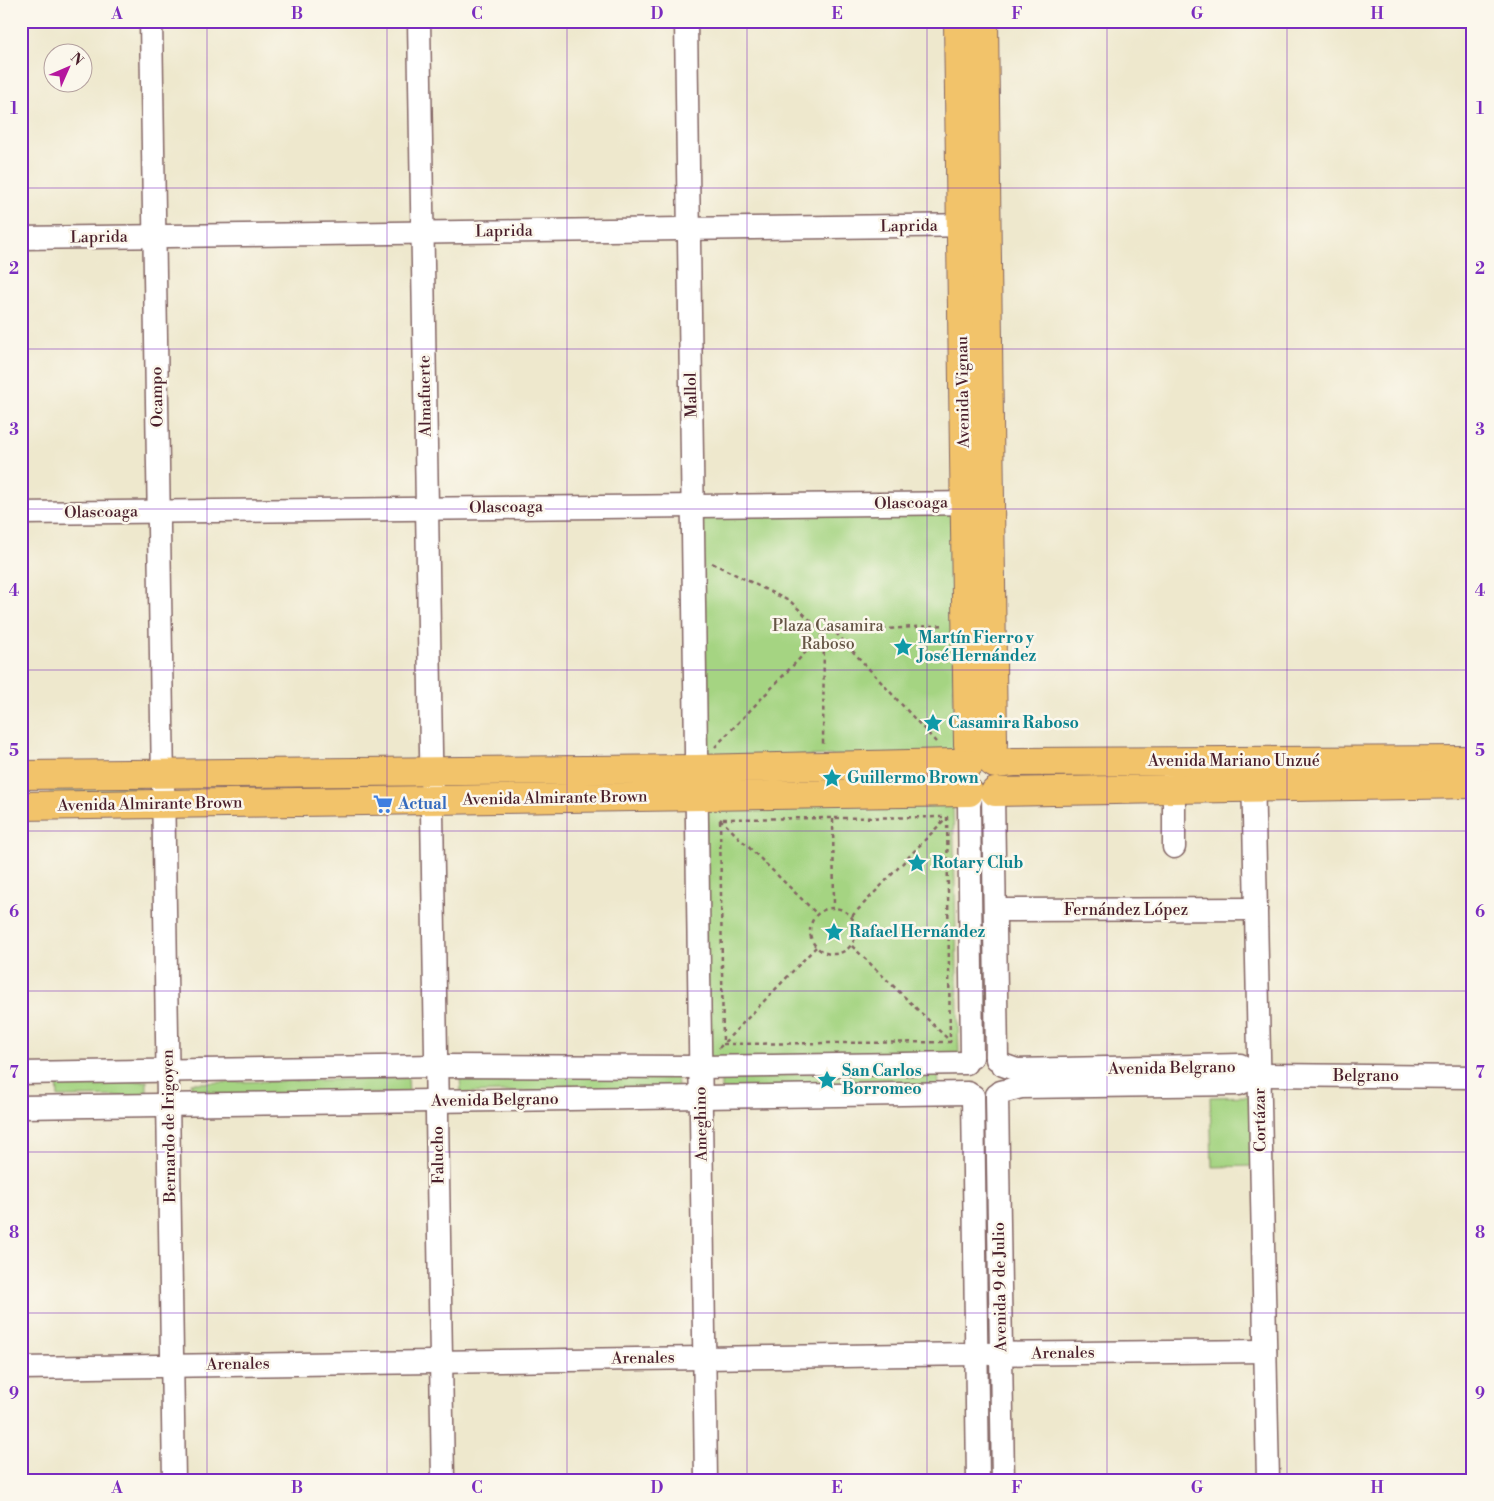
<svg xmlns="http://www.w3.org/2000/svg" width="1494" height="1501" viewBox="0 0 1494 1501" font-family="'Libre Bodoni',serif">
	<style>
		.green { fill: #a5d482; stroke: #787a56 }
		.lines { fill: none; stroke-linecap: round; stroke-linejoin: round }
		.minor-casing { stroke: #836564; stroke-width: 25 }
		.major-casing { stroke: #836564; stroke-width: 30 }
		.path { stroke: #836564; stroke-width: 2.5; stroke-dasharray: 4 4; stroke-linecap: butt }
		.minor { stroke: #fff; stroke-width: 22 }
		.major { stroke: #f2c36a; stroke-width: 28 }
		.grid { fill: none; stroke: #7b2cbf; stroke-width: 1; stroke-opacity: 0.55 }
		.labels { text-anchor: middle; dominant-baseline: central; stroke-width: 5; stroke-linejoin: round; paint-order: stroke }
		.street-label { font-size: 16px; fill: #4a1f2b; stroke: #fbf7ec }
		.park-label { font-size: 16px; fill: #655545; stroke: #fbf7ec }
		.culture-label { font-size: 16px; font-weight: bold; fill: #0d838f; stroke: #fbf7ec; text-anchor: start }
		.shop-label { font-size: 16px; font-weight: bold; fill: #366cbe; stroke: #fbf7ec; text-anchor: start }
		.neatline { fill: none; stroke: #7b2cbf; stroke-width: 2 }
		.grid-label { font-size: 16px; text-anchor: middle; font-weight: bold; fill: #7b2cbf }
	</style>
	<rect width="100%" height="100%" fill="#fbf7ec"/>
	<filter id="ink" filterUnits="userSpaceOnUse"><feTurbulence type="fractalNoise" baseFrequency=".02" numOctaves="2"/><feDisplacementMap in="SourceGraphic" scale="10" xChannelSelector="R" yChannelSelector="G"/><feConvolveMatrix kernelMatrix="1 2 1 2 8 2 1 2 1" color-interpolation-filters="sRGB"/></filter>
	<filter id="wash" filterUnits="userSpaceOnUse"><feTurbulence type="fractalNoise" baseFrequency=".0096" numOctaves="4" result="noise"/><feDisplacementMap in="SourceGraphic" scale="20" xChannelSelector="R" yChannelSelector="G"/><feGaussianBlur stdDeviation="1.12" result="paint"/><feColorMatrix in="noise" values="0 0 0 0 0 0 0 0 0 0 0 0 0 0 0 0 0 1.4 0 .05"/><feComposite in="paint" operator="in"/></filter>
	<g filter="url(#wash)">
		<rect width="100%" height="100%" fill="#eee8cd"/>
		<!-- green -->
		<g class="green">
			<polygon points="951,513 955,754 706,757 702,516"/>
			<polygon points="140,782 140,796 50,797 50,783"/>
			<polygon points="953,802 959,1055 708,1064 703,803"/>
			<polygon points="976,813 988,813 990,1038 978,1038"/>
			<polygon points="938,1071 939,1086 721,1090 721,1075"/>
			<polygon points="677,1073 678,1088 461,1093 460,1078"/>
			<polygon points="408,1078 409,1093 191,1097 191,1083"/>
			<polygon points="147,1081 147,1096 58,1097 57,1082"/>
			<polygon points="1252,1096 1254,1166 1212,1167 1210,1097"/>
			<polygon points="981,1109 993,1109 994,1335 983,1335"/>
		</g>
	</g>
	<g filter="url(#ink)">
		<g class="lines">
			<defs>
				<g id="minor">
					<polyline points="151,21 174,1480"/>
					<polyline points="419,21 443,1480"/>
					<polyline points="686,21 706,1480"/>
					<polyline points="21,238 978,225"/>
					<polyline points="21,513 980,503"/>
					<polyline points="1253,771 1268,1480"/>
					<polyline points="972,794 969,804 972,1057"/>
					<polyline points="993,794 997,1059"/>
					<polyline points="1174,847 1174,773"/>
					<polyline points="995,910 1256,909"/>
					<polyline points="1003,1065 1017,1070 1240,1065 1259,1075"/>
					<polyline points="21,1073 436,1066 701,1067 966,1063"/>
					<polyline points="1001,1092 1021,1087 1239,1084 1259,1075 1473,1077"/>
					<polyline points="997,1095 1003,1480"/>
					<polyline points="973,1096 978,1480"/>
					<polyline points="21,1107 968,1093"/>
					<polyline points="21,1368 976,1354 1265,1351"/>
				</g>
				<g id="major">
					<polyline points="958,21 968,744 971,762"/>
					<polyline points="984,21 993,742 992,762"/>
					<polyline points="995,764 1014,762 1473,760"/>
					<polyline points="21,775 696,769 954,763 969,764"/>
					<polyline points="995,792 1473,784"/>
					<polyline points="21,806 969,792"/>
				</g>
			</defs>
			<!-- minor casing -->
			<use href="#minor" class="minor-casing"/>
			<!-- major casing -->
			<use href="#major" class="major-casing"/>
			<!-- path -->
			<g class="path">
				<polyline points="712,563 791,602 824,633 823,744"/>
				<polyline points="836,633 936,742"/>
				<polyline points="715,747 824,633 946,625"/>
				<polygon points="947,817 950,1042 723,1044 720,819"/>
				<polyline points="720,819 817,914"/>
				<polyline points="833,819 834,907"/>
				<circle cx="833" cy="931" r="23"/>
				<polyline points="852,916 946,818"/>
				<polyline points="852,946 951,1042"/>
				<polyline points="719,1048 816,947"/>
			</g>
			<!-- minor -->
			<use href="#minor" class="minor"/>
			<!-- major -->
			<use href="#major" class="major"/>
		</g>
	</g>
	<!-- grid -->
	<path class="grid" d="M207,21v1459M387,21v1459M567,21v1459M747,21v1459M927,21v1459M1107,21v1459M1287,21v1459M21,188h1452M21,349h1452M21,509h1452M21,670h1452M21,831h1452M21,991h1452M21,1152h1452M21,1313h1452"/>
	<!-- icons -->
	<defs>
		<symbol id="sight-bare" viewBox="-9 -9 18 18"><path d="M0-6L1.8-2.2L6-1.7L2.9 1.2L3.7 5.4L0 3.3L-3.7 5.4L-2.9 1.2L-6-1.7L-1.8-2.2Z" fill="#0f9aa8" stroke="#fbf7ec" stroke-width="2.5" paint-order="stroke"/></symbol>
		<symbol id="supermarket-bare" viewBox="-9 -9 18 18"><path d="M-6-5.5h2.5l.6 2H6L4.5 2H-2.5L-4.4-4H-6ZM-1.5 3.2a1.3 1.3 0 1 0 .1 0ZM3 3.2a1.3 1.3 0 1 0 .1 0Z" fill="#3f7fe0" stroke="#fbf7ec" stroke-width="2.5" paint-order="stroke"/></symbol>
	</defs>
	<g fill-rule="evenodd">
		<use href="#sight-bare" x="889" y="633" width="28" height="28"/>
		<use href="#sight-bare" x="919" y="709" width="28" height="28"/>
		<use href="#sight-bare" x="818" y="764" width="28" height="28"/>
		<use href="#supermarket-bare" x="369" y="790" width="28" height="28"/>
		<use href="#sight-bare" x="903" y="849" width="28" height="28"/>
		<use href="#sight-bare" x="820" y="918" width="28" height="28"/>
		<use href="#sight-bare" x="813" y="1066" width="28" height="28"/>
	</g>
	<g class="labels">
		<!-- street labels -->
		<g class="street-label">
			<text transform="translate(909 226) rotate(-1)">Laprida</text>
			<text transform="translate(504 231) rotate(-1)">Laprida</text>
			<text transform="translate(99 237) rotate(-1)">Laprida</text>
			<text transform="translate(963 392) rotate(-91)">Avenida Vignau</text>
			<text transform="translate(691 395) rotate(-91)">Mallol</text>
			<text transform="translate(425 396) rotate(-91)">Almafuerte</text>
			<text transform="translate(157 397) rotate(-91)">Ocampo</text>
			<text transform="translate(911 503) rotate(-1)">Olascoaga</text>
			<text transform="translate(506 507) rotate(-1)">Olascoaga</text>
			<text transform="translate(101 512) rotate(-1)">Olascoaga</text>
			<text x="1234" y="761">Avenida Mariano Unzué</text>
			<text transform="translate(555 798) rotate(-1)">Avenida Almirante Brown</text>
			<text transform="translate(150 804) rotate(-1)">Avenida Almirante Brown</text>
			<text x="1126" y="910">Fernández López</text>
			<text transform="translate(1172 1068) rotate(-1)">Avenida Belgrano</text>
			<text x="1366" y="1076">Belgrano</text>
			<text transform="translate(495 1100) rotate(-1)">Avenida Belgrano</text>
			<text transform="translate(1260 1120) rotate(-91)">Cortázar</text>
			<text transform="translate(701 1124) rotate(-91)">Ameghino</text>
			<text transform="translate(169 1126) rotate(-91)">Bernardo de Irigoyen</text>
			<text transform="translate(438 1155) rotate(-91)">Falucho</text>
			<text transform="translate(1000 1287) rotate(-91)">Avenida 9 de Julio</text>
			<text transform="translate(1063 1353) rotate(-1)">Arenales</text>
			<text transform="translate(643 1358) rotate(-1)">Arenales</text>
			<text transform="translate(238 1364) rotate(-1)">Arenales</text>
		</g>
		<!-- park labels -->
		<g class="park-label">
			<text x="828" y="626">Plaza Casamira<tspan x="828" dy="18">Raboso</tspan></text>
		</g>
		<!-- culture labels -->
		<g class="culture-label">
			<text x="918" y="638">Martín Fierro y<tspan x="918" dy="18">José Hernández</tspan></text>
			<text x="948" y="723">Casamira Raboso</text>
			<text x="847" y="778">Guillermo Brown</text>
			<text x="932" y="863">Rotary Club</text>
			<text x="849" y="932">Rafael Hernández</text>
			<text x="842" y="1071">San Carlos<tspan x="842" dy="18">Borromeo</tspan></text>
		</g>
		<!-- shop labels -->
		<g class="shop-label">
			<text x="398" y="804">Actual</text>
		</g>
	</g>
	<!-- margin -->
	<rect width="1494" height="1501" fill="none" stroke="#fbf7ec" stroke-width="55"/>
	<!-- north arrow -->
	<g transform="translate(68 68) rotate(45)"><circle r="24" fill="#fbf7ec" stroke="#b4a19f"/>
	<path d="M0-4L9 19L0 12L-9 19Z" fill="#b5179e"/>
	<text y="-8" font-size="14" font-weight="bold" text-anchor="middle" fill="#4a1f2b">N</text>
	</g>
	<rect x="28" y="28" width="1438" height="1446" class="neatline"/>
	<g class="grid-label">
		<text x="117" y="19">A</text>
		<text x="297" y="19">B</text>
		<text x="477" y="19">C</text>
		<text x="657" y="19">D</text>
		<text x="837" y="19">E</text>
		<text x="1017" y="19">F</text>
		<text x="1197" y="19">G</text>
		<text x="1377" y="19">H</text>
		<text x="14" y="114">1</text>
		<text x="1480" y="114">1</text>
		<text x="14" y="274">2</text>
		<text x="1480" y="274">2</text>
		<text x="14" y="435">3</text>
		<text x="1480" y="435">3</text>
		<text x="14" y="596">4</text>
		<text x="1480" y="596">4</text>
		<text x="14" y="756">5</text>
		<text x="1480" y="756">5</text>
		<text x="14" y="917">6</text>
		<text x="1480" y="917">6</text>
		<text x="14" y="1078">7</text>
		<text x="1480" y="1078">7</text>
		<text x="14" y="1238">8</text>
		<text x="1480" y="1238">8</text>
		<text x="14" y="1399">9</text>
		<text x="1480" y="1399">9</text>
		<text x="117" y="1493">A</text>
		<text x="297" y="1493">B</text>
		<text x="477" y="1493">C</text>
		<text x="657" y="1493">D</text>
		<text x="837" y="1493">E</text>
		<text x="1017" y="1493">F</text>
		<text x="1197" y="1493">G</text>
		<text x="1377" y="1493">H</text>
	</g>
</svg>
